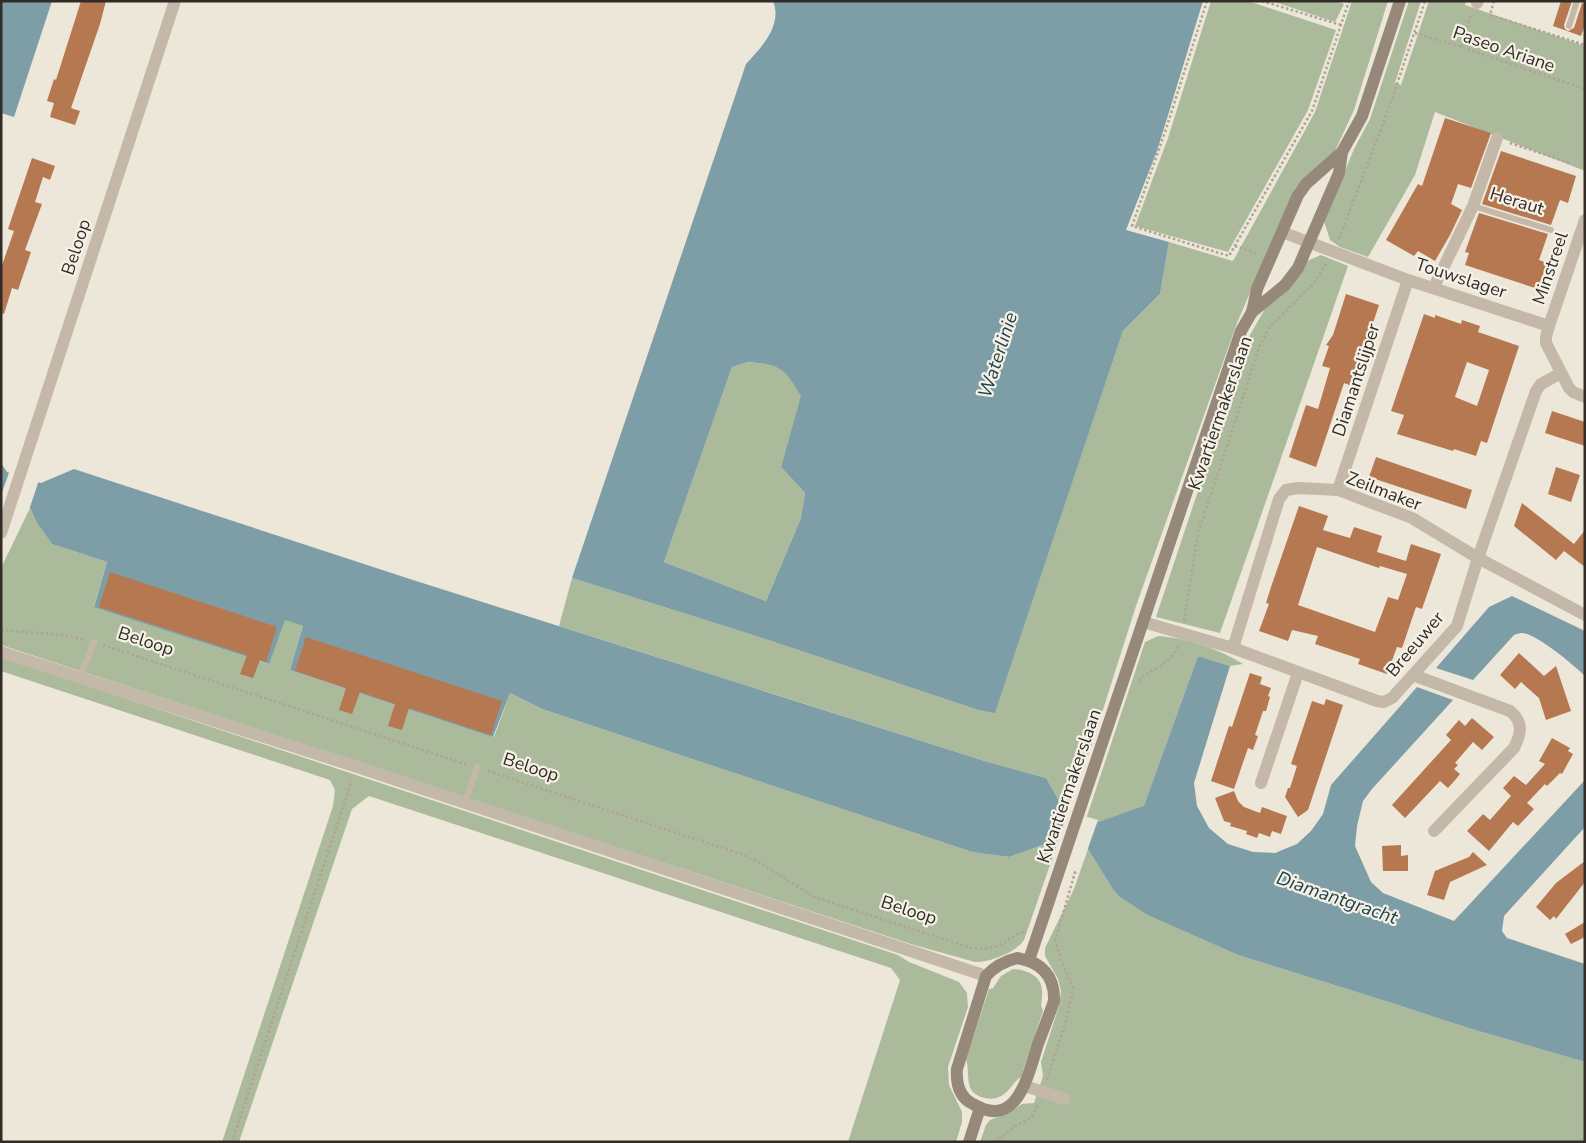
<svg xmlns="http://www.w3.org/2000/svg" width="1586" height="1143" viewBox="0 0 1586 1143" font-family="'Nunito Sans',sans-serif">
	<style>
		.green { fill: #acba9c }
		.water { fill: #7d9ea6; fill-rule: evenodd }
		.pier { fill: #ede7da }
		.building { fill: #b57850; fill-rule: evenodd }
		.lines { fill: none; stroke-linecap: round; stroke-linejoin: round }
		.path { stroke: #afa392; stroke-width: 2.5; stroke-dasharray: 2.5 2.5; stroke-linecap: butt }
		.service { stroke: #c4b9a8; stroke-width: 6 }
		.minor { stroke: #c4b9a8; stroke-width: 12 }
		.secondary { stroke: #97897a; stroke-width: 12 }
		.labels { text-anchor: middle; dominant-baseline: central; stroke-width: 4.5; stroke-linejoin: round; paint-order: stroke }
		.street-label { font-size: 18px; fill: #322c27; stroke: #f6f1e6 }
		.water-label { font-size: 19px; font-style: italic; fill: #22444d; stroke: #f6f1e6 }
	</style>
	<rect width="100%" height="100%" fill="#ede7da"/>
	<!-- green -->
	<g class="green">
		<polygon points="1211,1 1248,1 1336,30 1308,110 1228,252 1135,226 1168,138"/>
		<polygon points="1272,1 1335,1 1344,4 1335,22"/>
		<polygon points="1352,1 1388,1 1354,110 1335,151 1295,188 1237,323 1136,606 1092,744 1066,813 1046,778 988,762 559,626 572,578 753,635 978,710 995,712 1123,331 1160,294 1169,242 1233,261 1315,112"/>
		<polygon points="1409,1 1421,1 1395,83 1401,85 1429,1 1466,1 1465,5 1585,46 1585,171 1435,112 1415,175 1368,257 1340,247 1330,240 1324,221 1354,149 1370,119"/>
		<polygon points="1321,255 1348,266 1220,633 1156,617 1250,335 1266,307 1307,261"/>
		<path d="M748,362c33,3 36,6 54,34l-21,71 24,26 -4,25 -35,83 -102,-39 68,-195z"/>
		<path d="M30,508l7,15 15,21 55,18 -13,44 174,58 16,-45 19,7 -13,44 204,67 16,-44 32,16 430,143 37,5 50,-18 -35,101c-9,13 -34,22 -49,22l-61,-17 -913,-300v-77z"/>
		<path d="M1158,636c29,2 61,13 85,28l-13,2 -32,-10 -54,151 -46,15 -12,-3 59,-177z"/>
		<polygon points="1,657 898,955 909,962 959,982 967,993 968,1007 948,1067 949,1085 962,1112 962,1122 956,1142 848,1142 900,980 891,968 369,796 352,809 239,1142 222,1142 333,806 335,790 330,780 1,671"/>
		<polygon points="1088,849 1112,888 1149,915 1238,955 1395,1004 1468,1028 1585,1062 1585,1142 980,1142 986,1125 990,1120 1010,1112 1022,1104 1034,1103 1043,1076 1041,1062 1059,1006 1061,991 1058,979 1045,956 1045,948 1074,889"/>
		<path d="M1013,969c16,1 31,8 29,26 0,6 -2,10 1,16l-22,66c-7,4 -10,12 -17,17 -5,4 -12,6 -19,4 -23,-5 -14,-24 -19,-39l23,-70 4,-1 8,-12z"/>
	</g>
	<!-- water -->
	<g class="water">
		<polygon points="1,1 52,1 14,117 1,113"/>
		<path d="M773,1h430l-46,150 -31,79 43,12 -9,52 -37,37 -128,382 -17,-3 -225,-75 -181,-57 174,-514c15,-16 37,-39 27,-63zM748,362c33,3 36,6 53,34l-20,71 24,26 -4,25 -35,83 -102,-39 68,-195z"/>
		<polygon points="1,463 7,472 41,483 74,469 413,580 988,762 1046,778 1066,813 1098,822 1144,806 1198,656 1230,666 1194,783 1197,806 1209,828 1228,844 1253,852 1275,853 1297,844 1311,831 1323,814 1331,785 1417,687 1453,700 1372,789 1363,801 1357,826 1355,846 1371,882 1383,893 1454,921 1585,780 1585,827 1504,916 1502,931 1507,938 1585,964 1585,1062 1468,1028 1395,1004 1238,955 1148,915 1120,897 1112,888 1088,849 1059,839 1009,857 972,852 542,709 510,693 493,737 290,670 303,626 285,620 269,664 94,607 107,562 52,544 37,523 30,508 1,499"/>
		<path d="M1512,596l73,35v45c-10,-10 -49,-43 -63,-43 -3,0 -5,1 -8,2l-41,45 -37,-12 53,-61z"/>
	</g>
	<!-- pier -->
	<g class="pier">
		<polygon points="10,470 39,480 29,510 1,502 1,495"/>
		<polygon points="1068,811 1098,820 1087,851 1057,842"/>
	</g>
	<!-- building -->
	<g class="building">
		<polygon points="81,1 106,1 100,24 71,108 80,111 75,125 50,117 54,103 47,101 54,79 56,80"/>
		<polygon points="1561,1 1572,1 1564,25 1565,29 1568,31 1574,28 1582,3 1585,4 1585,25 1581,36 1553,26"/>
		<polygon points="1445,118 1491,133 1471,188 1458,184 1451,204 1462,210 1450,235 1435,261 1418,251 1414,256 1386,240 1418,184 1422,186"/>
		<polygon points="1501,151 1576,176 1568,203 1560,200 1551,225 1482,204"/>
		<polygon points="32,158 55,166 50,180 43,177 35,202 42,204 25,250 31,252 18,290 12,288 4,314 1,313 1,268 14,231 8,229"/>
		<polygon points="1479,213 1548,234 1539,260 1547,263 1538,289 1465,265 1469,253 1465,252"/>
		<polygon points="1346,294 1379,305 1352,386 1344,383 1316,467 1289,457 1306,405 1318,409 1330,368 1322,366 1329,346 1326,345 1333,335"/>
		<path d="M1424,314l11,4v-3l26,9 1,-4 18,6 -2,6 41,14 -32,97 -6,-2 -5,15 -22,-7 -1,2 -13,-4 -43,-13 7,-19 -13,-4zM1467,362l22,8 -12,36 -22,-9z"/>
		<polygon points="1552,411 1585,422 1585,446 1545,433"/>
		<polygon points="1376,457 1472,490 1466,509 1369,477"/>
		<polygon points="1556,467 1580,475 1571,502 1548,494"/>
		<polygon points="1522,503 1574,544 1585,530 1585,567 1564,551 1556,560 1514,526"/>
		<path d="M1299,506l29,10 -5,14 27,8 4,-11 28,9 -5,16 29,9 5,-17 30,10 -19,55 -6,-2 -14,41 -5,-1 -10,27 -29,-10 2,-5 -45,-15 3,-8 -26,-6 -4,11 -29,-10 10,-27 -3,-1 5,-16zM1317,547l62,21 1,-2 27,8 -9,26 -10,-3 -13,35 -77,-27z"/>
		<polygon points="110,572 277,627 266,662 260,660 253,678 240,674 247,655 99,607"/>
		<polygon points="306,637 502,701 491,735 409,708 402,730 388,726 395,704 360,692 352,714 339,710 346,688 295,671"/>
		<polygon points="1519,653 1544,676 1556,666 1571,711 1546,720 1539,698 1521,682 1515,689 1500,675"/>
		<polygon points="1250,673 1262,677 1260,684 1271,688 1268,696 1270,697 1266,711 1263,711 1255,735 1258,736 1253,750 1248,748 1234,789 1211,781 1229,726 1232,727"/>
		<polygon points="1326,699 1343,705 1308,810 1298,817 1285,797 1288,788 1290,788 1297,766 1291,764 1312,701 1324,705"/>
		<polygon points="1472,718 1494,737 1482,750 1473,742 1455,763 1458,765 1454,769 1460,774 1456,779 1448,788 1440,781 1405,818 1392,805 1451,740 1446,735 1459,720 1465,726"/>
		<polygon points="1552,738 1570,748 1568,751 1573,754 1562,774 1560,773 1547,786 1545,784 1527,803 1534,809 1518,826 1513,822 1489,851 1467,831 1483,814 1490,820 1511,796 1503,788 1514,776 1526,785 1545,764 1539,761"/>
		<polygon points="1234,791 1238,801 1244,807 1260,813 1262,807 1287,816 1281,834 1272,831 1270,837 1259,833 1257,838 1246,834 1247,831 1230,826 1231,823 1224,821 1215,798"/>
		<polygon points="1401,845 1401,856 1408,855 1408,871 1383,871 1382,846"/>
		<polygon points="1473,852 1487,865 1450,882 1444,900 1427,895 1435,871 1469,857"/>
		<polygon points="1585,861 1585,882 1556,919 1554,916 1550,920 1536,907 1556,883"/>
		<polygon points="1585,922 1585,937 1571,944 1565,934"/>
	</g>
	<g class="lines">
		<!-- path -->
		<g class="path">
			<polyline points="1207,1 1165,132 1132,226 1229,256 1312,111 1349,1"/>
			<polyline points="1262,1 1341,25"/>
			<polyline points="1494,1 1490,15 1585,45"/>
			<polyline points="1415,33 1461,47 1585,89"/>
			<polyline points="1461,47 1471,15"/>
			<polyline points="1510,143 1570,163"/>
			<polyline points="1339,239 1390,105 1425,1"/>
			<polyline points="1235,246 1257,254"/>
			<polyline points="1184,621 1198,533 1260,345 1269,328 1313,284 1326,264"/>
			<polyline points="1,630 63,635 83,640"/>
			<polyline points="103,645 468,765"/>
			<path d="M1139,681c4,-6 10,-8 17,-12 10,-6 17,-13 22,-23"/>
			<path d="M488,771l253,83 23,11 50,32 157,51c10,1 19,1 28,-3 9,-3 16,-12 26,-13"/>
			<polyline points="1055,941 1076,869"/>
			<polyline points="1047,1080 1066,1021 1073,988 1062,962 1055,941"/>
			<polyline points="232,1142 352,780"/>
			<polyline points="995,1142 1015,1126 1032,1117 1038,1104"/>
		</g>
		<!-- service -->
		<g class="service">
			<polyline points="1569,26 1577,1"/>
			<polyline points="1473,206 1551,230"/>
			<polyline points="80,677 94,642"/>
			<polyline points="465,803 477,767"/>
		</g>
		<!-- minor -->
		<g class="minor">
			<polyline points="1477,3 1478,1"/>
			<polyline points="1282,232 1408,280 1549,326 1546,337 1546,343 1569,388 1573,392 1585,397"/>
			<polyline points="1434,287 1473,206 1497,138"/>
			<polyline points="1549,326 1585,220"/>
			<polyline points="1338,490 1408,280"/>
			<polyline points="1,533 175,1"/>
			<polyline points="1143,622 1233,648 1377,701 1384,702 1392,698 1457,626 1478,558 1536,391 1541,384 1561,373"/>
			<polyline points="1233,648 1279,499 1286,490 1298,488 1338,490 1412,518 1478,558 1585,615"/>
			<polyline points="1,652 357,767 986,976"/>
			<path d="M1413,675l97,36c14,11 11,23 4,37l-80,83"/>
			<polyline points="1261,783 1298,673"/>
			<polyline points="1025,1086 1065,1099"/>
		</g>
		<!-- secondary -->
		<g class="secondary">
			<polyline points="1252,312 1285,285 1298,268 1339,173 1342,152"/>
			<path d="M1017,958c25,4 38,18 37,43 -5,15 -11,29 -16,43 -10,30 -20,87 -65,60 -14,-7 -17,-21 -16,-35l29,-93c9,-10 18,-15 31,-18z"/>
			<polyline points="1029,960 1241,331 1252,312 1257,289 1298,195 1306,184 1342,152 1362,116 1400,1"/>
			<polyline points="969,1142 980,1108"/>
		</g>
	</g>
	<g class="labels">
		<!-- street labels -->
		<g class="street-label">
			<text transform="translate(1504 49) rotate(19)">Paseo Ariane</text>
			<text transform="translate(1517 201) rotate(17)">Heraut</text>
			<text transform="translate(76 247) rotate(-72)">Beloop</text>
			<text transform="translate(1550 268) rotate(-71)">Minstreel</text>
			<text transform="translate(1461 278) rotate(18)">Touwslager</text>
			<text transform="translate(1356 380) rotate(-72)">Diamantslijper</text>
			<text transform="translate(1220 413) rotate(-71)">Kwartiermakerslaan</text>
			<text transform="translate(1384 491) rotate(21)">Zeilmaker</text>
			<text transform="translate(146 641) rotate(18)">Beloop</text>
			<text transform="translate(1415 644) rotate(-50)">Breeuwer</text>
			<text transform="translate(531 767) rotate(18)">Beloop</text>
			<text transform="translate(1069 786) rotate(-71)">Kwartiermakerslaan</text>
			<text transform="translate(909 910) rotate(18)">Beloop</text>
		</g>
		<!-- water labels -->
		<g class="water-label">
			<text transform="translate(998 355) rotate(-72)">Waterlinie</text>
			<text transform="translate(1337 898) rotate(19)">Diamantgracht</text>
		</g>
	</g>
	<!-- border -->
	<rect width="1586" height="1143" fill="none" stroke="#322c27" stroke-width="5"/>
</svg>
